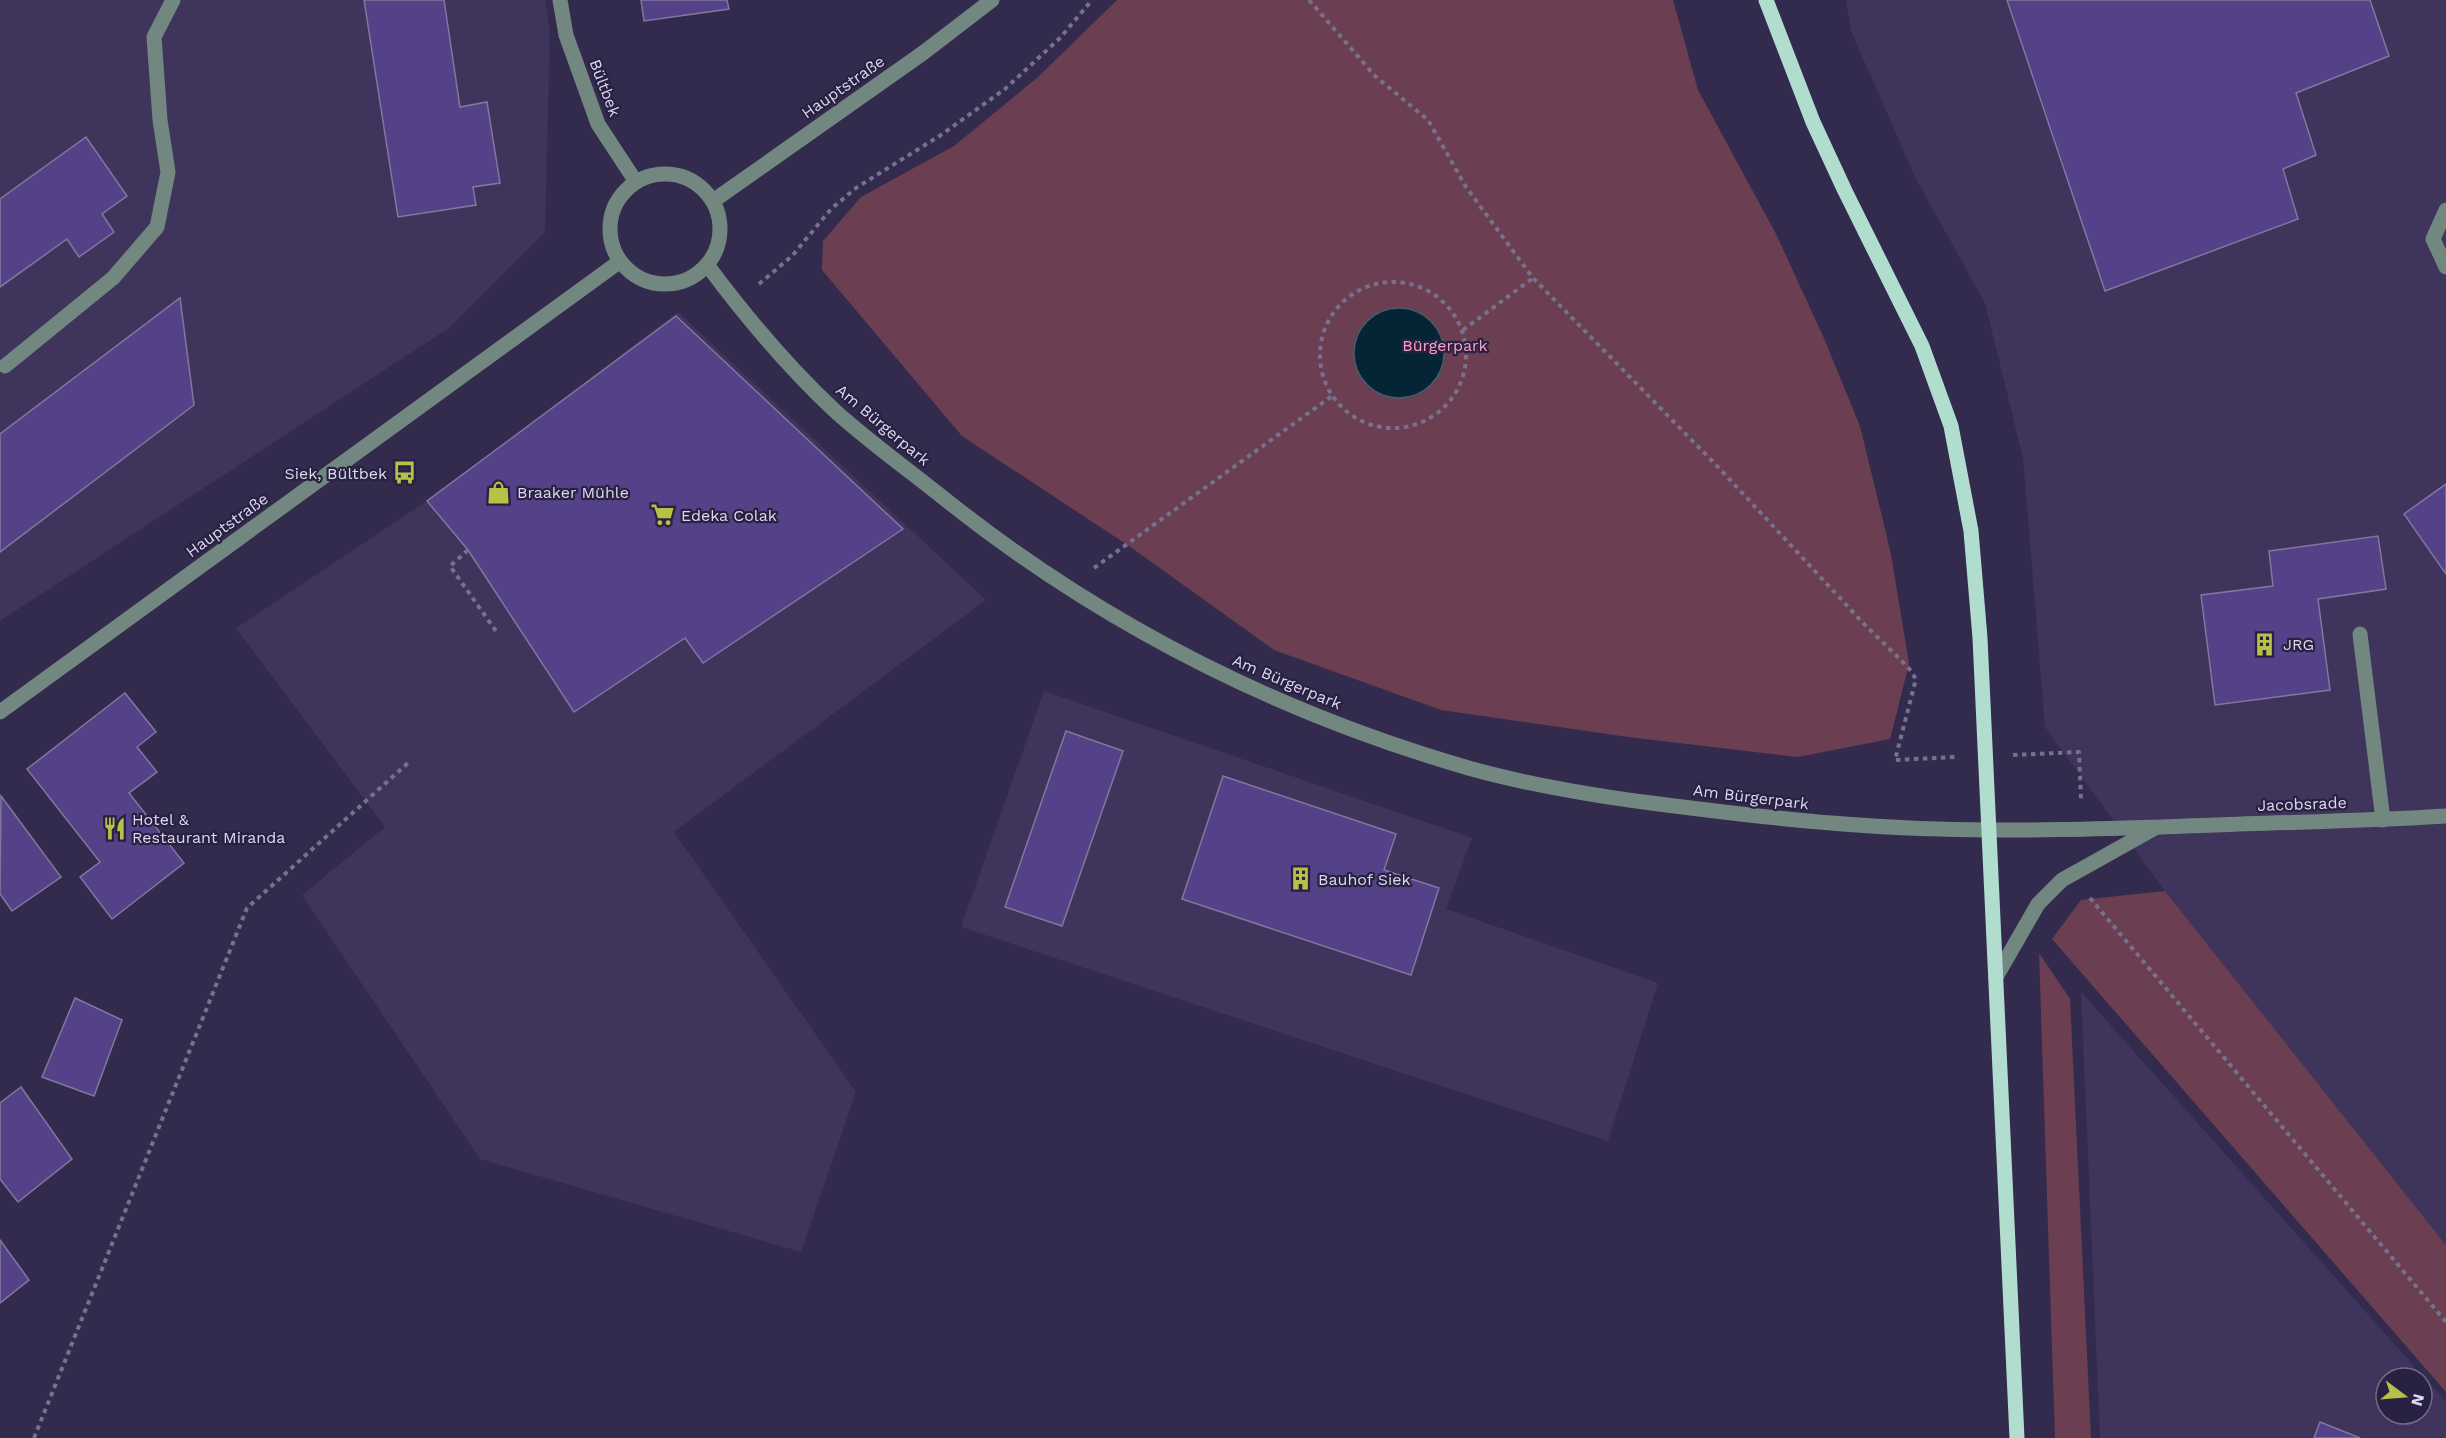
<svg xmlns="http://www.w3.org/2000/svg" width="2446" height="1438" viewBox="0 0 2446 1438" font-family="'Work Sans',sans-serif">
	<style>
		.built { fill: #3e345c; fill-rule: evenodd }
		.green { fill: #6b3e51 }
		.water { fill: #062534; stroke: #465b6c; stroke-width: 1.5 }
		.building { fill: #544187; stroke: #80789f; stroke-width: 1.5 }
		.lines { fill: none; stroke-linecap: round; stroke-linejoin: round }
		.path { stroke: #77718e; stroke-width: 4; stroke-dasharray: 4.5 4.5; stroke-linecap: butt }
		.minor { stroke: #728780; stroke-width: 15 }
		.major { stroke: #b1ddcf; stroke-width: 15 }
		.labels { text-anchor: middle; dominant-baseline: central; stroke-width: 4.5; stroke-linejoin: round; paint-order: stroke }
		.street-label { font-size: 16px; fill: #dcd9ee; stroke: #292142 }
		.park-label { font-size: 16px; fill: #f9a0c5; stroke: #292142 }
		.poi-label { font-size: 16px; fill: #dcd9ee; stroke: #292142; text-anchor: start }
	</style>
	<rect width="100%" height="100%" fill="#332b4d"/>
	<!-- built -->
	<g class="built">
		<polygon points="0,0 545,0 550,30 545,232 449,328 0,621"/>
		<polygon points="1846,0 2446,0 2446,1245 2165,891 2045,727 2023,458 1985,303 1916,179 1851,31"/>
		<polygon points="678,312 986,600 674,832 856,1092 801,1252 480,1159 302,895 385,827 236,628 427,501"/>
		<polygon points="1044,691 1472,838 1446,909 1658,983 1608,1141 961,927"/>
		<path d="M2081,992l365,410v36h-346zM2386,1378h36v36h-36z"/>
	</g>
	<!-- green -->
	<g class="green">
		<polygon points="1117,0 1673,0 1698,90 1776,234 1823,336 1860,426 1891,554 1909,664 1890,739 1798,757 1628,737 1441,710 1274,650 1129,546 962,436 822,270 823,241 861,197 954,146 1038,77"/>
		<polygon points="2165,891 2446,1245 2446,1392 2052,939 2081,900"/>
		<polygon points="2039,953 2070,999 2091,1438 2055,1438"/>
	</g>
	<!-- water -->
	<circle class="water" cx="1399" cy="353" r="45"/>
	<!-- building -->
	<g class="building">
		<polygon points="364,0 444,0 460,107 487,102 500,183 473,187 476,205 398,217"/>
		<polygon points="641,0 727,0 729,9 644,21"/>
		<polygon points="2007,0 2370,0 2389,56 2296,93 2316,155 2283,169 2298,219 2105,291"/>
		<polygon points="86,137 127,196 102,214 114,232 79,257 67,239 0,287 0,199"/>
		<polygon points="180,298 194,405 0,552 0,434"/>
		<polygon points="676,316 903,529 703,663 685,638 574,712 468,550 427,501"/>
		<polygon points="2446,484 2446,574 2404,514"/>
		<polygon points="2378,536 2386,589 2318,599 2330,690 2215,705 2201,595 2273,586 2269,551"/>
		<polygon points="125,693 156,732 137,747 157,772 129,793 184,863 112,919 80,877 100,862 27,769"/>
		<polygon points="1066,731 1123,751 1062,926 1005,907"/>
		<polygon points="1223,776 1396,834 1384,870 1439,888 1411,975 1182,899"/>
		<polygon points="1,796 61,877 12,911 0,894"/>
		<polygon points="75,998 122,1020 94,1096 42,1077"/>
		<polygon points="21,1087 72,1159 18,1202 0,1179 0,1103"/>
		<polygon points="0,1240 29,1280 0,1303"/>
		<polygon points="2320,1422 2360,1438 2314,1438"/>
	</g>
	<g class="lines">
		<!-- path -->
		<g class="path">
			<polyline points="1309,0 1375,76 1428,120 1466,187 1533,278 1719,468 1865,625 1908,667 1916,679 1895,760 1955,757"/>
			<circle cx="1393" cy="355" r="73"/>
			<polyline points="759,284 792,256 831,209 856,188 941,135 1005,89 1060,38 1092,0"/>
			<polyline points="1463,330 1533,278"/>
			<polyline points="468,550 450,566 498,634"/>
			<polyline points="1094,568 1332,396"/>
			<polyline points="2013,755 2079,752 2081,799"/>
			<polyline points="2090,898 2446,1322"/>
			<polyline points="34,1438 247,908 408,763"/>
		</g>
		<!-- minor -->
		<g class="minor">
			<polyline points="560,0 566,35 598,124 636,182"/>
			<circle cx="665" cy="229" r="55"/>
			<polyline points="713,201 923,53 992,0"/>
			<polyline points="2446,210 2433,239 2446,267"/>
			<path d="M708,266c38,51 79,100 126,144 35,32 75,60 112,90 156,124 334,214 526,269 73,20 151,31 227,40 79,10 159,18 239,20 92,3 185,-1 278,-4 77,-3 153,-4 230,-9"/>
			<polyline points="5,366 113,278 157,227 168,172 160,120 154,37 173,0"/>
			<polyline points="2360,634 2383,820"/>
			<polyline points="0,712 619,262"/>
			<polyline points="1996,977 2038,904 2062,880 2155,828"/>
		</g>
		<!-- major -->
		<polyline class="major" points="1766,0 1813,122 1845,191 1922,346 1951,426 1971,531 1980,638 2017,1438"/>
	</g>
	<!-- icons -->
	<defs>
		<symbol id="bus-bare" viewBox="-9 -9 18 18"><path d="M-5-6H5V4H4V6H2V4H-2V6H-4V4H-5ZM-3.5-4V0h7V-4ZM-3.5 1.2v1.5H-2V1.2ZM2 1.2v1.5H3.5V1.2Z" fill="#b7c147" stroke="#292142" stroke-width="2.5" paint-order="stroke"/></symbol>
		<symbol id="shop-bare" viewBox="-9 -9 18 18"><path d="M-5-2.5h2.3a2.7 3.5 0 0 1 5.4 0H5L5.5 6h-11ZM-1.5-2.5h3a1.5 2.3 0 0 0-3 0Z" fill="#b7c147" stroke="#292142" stroke-width="2.5" paint-order="stroke"/></symbol>
		<symbol id="supermarket-bare" viewBox="-9 -9 18 18"><path d="M-6-5.5h2.5l.6 2H6L4.5 2H-2.5L-4.4-4H-6ZM-1.5 3.2a1.3 1.3 0 1 0 .1 0ZM3 3.2a1.3 1.3 0 1 0 .1 0Z" fill="#b7c147" stroke="#292142" stroke-width="2.5" paint-order="stroke"/></symbol>
		<symbol id="building-bare" viewBox="-9 -9 18 18"><path d="M-4-6H4V6H1V3H-1V6H-4ZM-2.5-4.3h1.7v1.8h-1.7ZM.8-4.3h1.7v1.8H.8ZM-2.5-1h1.7V.8h-1.7ZM.8-1h1.7V.8H.8Z" fill="#b7c147" stroke="#292142" stroke-width="2.5" paint-order="stroke"/></symbol>
		<symbol id="restaurant-bare" viewBox="-9 -9 18 18"><path d="M-5-6h1v4h1v-4h1v4h1v-4h1v5L-1.5 .5V6h-2V.5L-5-1ZM5-6V6H3V1.5H1.5Q1.5-4 5-6Z" fill="#b7c147" stroke="#292142" stroke-width="2.5" paint-order="stroke"/></symbol>
	</defs>
	<g fill-rule="evenodd">
		<use href="#bus-bare" x="388" y="456" width="33" height="33"/>
		<use href="#shop-bare" x="482" y="476" width="33" height="33"/>
		<use href="#supermarket-bare" x="646" y="498" width="33" height="33"/>
		<use href="#building-bare" x="2248" y="628" width="33" height="33"/>
		<use href="#restaurant-bare" x="98" y="812" width="33" height="33"/>
		<use href="#building-bare" x="1284" y="862" width="33" height="33"/>
	</g>
	<g class="labels">
		<!-- street labels -->
		<g class="street-label">
			<text transform="translate(843 87) rotate(-35)">Hauptstraße</text>
			<text transform="translate(605 88) rotate(69)">Bültbek</text>
			<text transform="translate(883 425) rotate(40)">Am Bürgerpark</text>
			<text transform="translate(227 525) rotate(-36)">Hauptstraße</text>
			<text transform="translate(1287 682) rotate(23)">Am Bürgerpark</text>
			<text transform="translate(1751 797) rotate(7)">Am Bürgerpark</text>
			<text transform="translate(2302 804) rotate(-2)">Jacobsrade</text>
		</g>
		<!-- park labels -->
		<g class="park-label">
			<text x="1445" y="345">Bürgerpark</text>
		</g>
		<!-- poi labels -->
		<g class="poi-label">
			<text x="387" y="473" text-anchor="end">Siek, Bültbek</text>
			<text x="517" y="492">Braaker Mühle</text>
			<text x="681" y="515">Edeka Colak</text>
			<text x="2283" y="644">JRG</text>
			<text x="132" y="819">Hotel &amp;<tspan x="132" dy="18">Restaurant Miranda</tspan></text>
			<text x="1318" y="879">Bauhof Siek</text>
		</g>
	</g>
	<!-- north arrow -->
	<g transform="translate(2404 1396) rotate(106)"><circle r="28" fill="#292142" stroke="#716b87" stroke-width="1.5"/>
	<path d="M0-4.5L10 22L0 15L-10 22Z" fill="#b7c147"/>
	<text y="-9" font-size="16" font-weight="bold" text-anchor="middle" fill="#dcd9ee">N</text>
	</g>
</svg>
